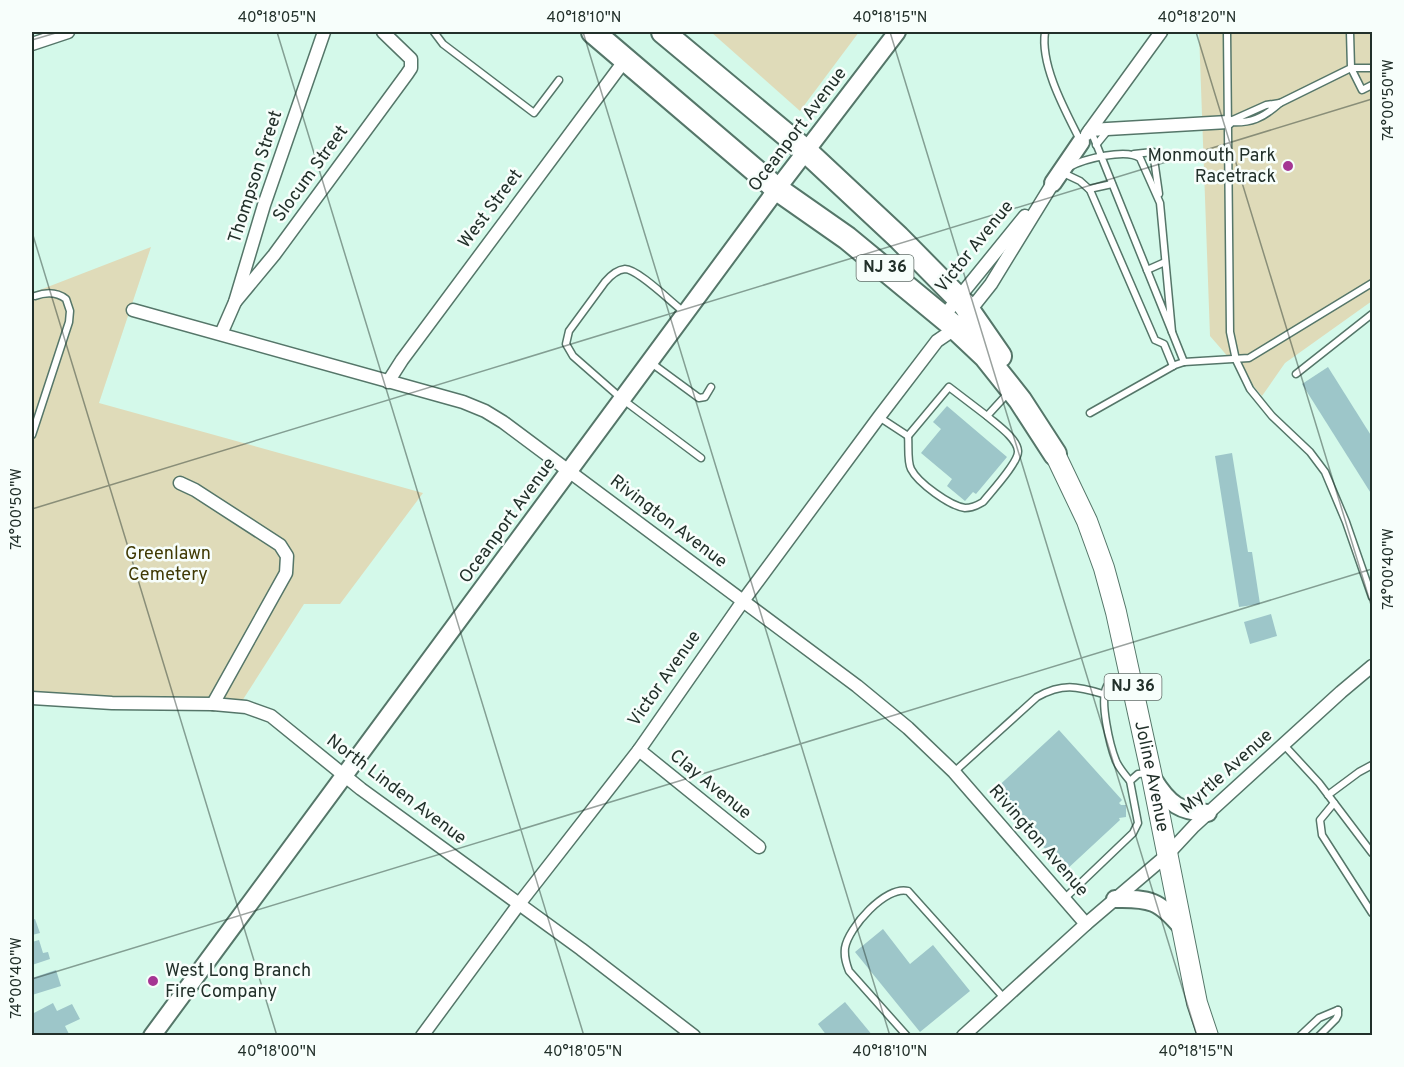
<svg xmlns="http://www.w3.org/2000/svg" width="1404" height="1067" viewBox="0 0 1404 1067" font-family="Overpass,sans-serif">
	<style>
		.green { fill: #dfdbb9 }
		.building { fill: #9dc6c9 }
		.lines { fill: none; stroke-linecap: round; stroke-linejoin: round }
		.lane-casing { stroke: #557669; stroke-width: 9 }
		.street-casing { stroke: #557669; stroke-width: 15 }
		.secondary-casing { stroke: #557669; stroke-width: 20 }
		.primary-casing { stroke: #557669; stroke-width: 22 }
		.highway-casing { stroke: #557669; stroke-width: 26 }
		.lane { stroke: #fff; stroke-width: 6 }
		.street { stroke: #fff; stroke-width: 12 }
		.secondary { stroke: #fff; stroke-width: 16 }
		.primary { stroke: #fff; stroke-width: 20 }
		.highway { stroke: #fff; stroke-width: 22 }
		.ticks { fill: none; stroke: #22302a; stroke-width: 1.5; stroke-opacity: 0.45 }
		.poi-dot { fill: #a53693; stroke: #f7fefb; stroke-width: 2 }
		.labels { text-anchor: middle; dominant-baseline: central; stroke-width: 5; stroke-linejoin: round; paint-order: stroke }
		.shield { fill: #f7fefb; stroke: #626e69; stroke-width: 1.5 }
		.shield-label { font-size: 16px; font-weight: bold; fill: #22302a }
		.street-label { font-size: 18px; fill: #22302a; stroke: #f7fefb }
		.poi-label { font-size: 18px; fill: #22302a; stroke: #f7fefb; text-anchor: end }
		.park-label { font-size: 18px; fill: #403a04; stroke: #f7fefb }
		.neatline { fill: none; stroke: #22302a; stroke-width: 2 }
		.ticks-label { font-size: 15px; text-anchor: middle; fill: #22302a }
	</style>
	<rect width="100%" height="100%" fill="#d4f9ea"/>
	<!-- green -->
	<g class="green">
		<polygon points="711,32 859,32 800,111"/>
		<polygon points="1199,32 1372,32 1372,301 1285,363 1262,396 1210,336"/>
		<polygon points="151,247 99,403 423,493 340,604 304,604 235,712 32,705 32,293"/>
	</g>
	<!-- building -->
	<g class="building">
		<polygon points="1328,367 1372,437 1372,495 1302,384"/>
		<polygon points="947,406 1007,457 976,494 973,492 965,501 947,486 952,479 921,453 941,429 933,422"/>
		<polygon points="1232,453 1248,552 1252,552 1260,604 1239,607 1215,456"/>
		<polygon points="1271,614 1277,636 1250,644 1244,622"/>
		<polygon points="1059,730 1122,800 1119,803 1121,805 1126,805 1126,817 1119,818 1120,820 1065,871 993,791"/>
		<polygon points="35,919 40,933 32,935 32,920"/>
		<polygon points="883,929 910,964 933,945 970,991 920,1032 855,952"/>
		<polygon points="39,940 43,953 48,952 50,959 32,965 32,942"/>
		<polygon points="56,970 61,986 32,995 32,978"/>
		<polygon points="845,1002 873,1036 827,1036 818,1024"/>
		<polygon points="53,1003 57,1011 72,1004 80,1019 65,1026 70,1036 32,1036 32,1014"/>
	</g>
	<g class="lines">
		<defs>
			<g id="lane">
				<polyline points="434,32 443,44 534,113 559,80"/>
				<path d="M1045,32c-5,34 21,80 36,110"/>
				<polyline points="1227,32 1230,332 1236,360 1250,389 1272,416 1310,452 1325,472 1346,522 1372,597"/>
				<polyline points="1372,68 1351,68 1362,90 1372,85"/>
				<polyline points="1280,103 1351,68 1350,32"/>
				<path d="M1280,103c-17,15 -29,21 -52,19l38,-17z"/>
				<polyline points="1096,145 1109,129"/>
				<polyline points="1134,154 1153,152 1159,194"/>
				<path d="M1069,167c15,-8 57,-19 71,-9l20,45 12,129c-27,-67 -54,-134 -81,-201"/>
				<polyline points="1061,172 1080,181 1090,190 1155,340 1164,344 1173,366"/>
				<polyline points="1089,189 1112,184"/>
				<polyline points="1147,270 1165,262"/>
				<path d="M684,312c-12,-9 -46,-43 -59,-43 -9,1 -15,7 -20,13l-36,49 -3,13 7,12 49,43 79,59"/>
				<polyline points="1172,332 1184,362"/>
				<polyline points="650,362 699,398 705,397 711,387"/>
				<polyline points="1296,374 1372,314"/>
				<polyline points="1090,413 1175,365 1184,362 1249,358 1372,283"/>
				<polyline points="879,417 908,436 949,387 987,416"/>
				<path d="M32,435l37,-113 1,-11 -4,-12c-9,-7 -20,-7 -31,-3"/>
				<path d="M908,436c1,10 -1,25 3,33 7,14 39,37 54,39 6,0 13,-3 18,-6 7,-9 36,-40 35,-51 -1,-13 -22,-27 -31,-35l22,-24"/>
				<path d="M1128,681l-21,5c-8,14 3,60 9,75 3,7 9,14 14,20"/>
				<polyline points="1284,745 1319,783 1372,853"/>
				<path d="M954,772l83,-75c25,-14 40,-11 66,-3"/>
				<polyline points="1328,795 1359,772 1372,765"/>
				<polyline points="1334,803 1320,820 1322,835 1372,913"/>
				<polyline points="1064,899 1133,833 1138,823 1130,781 1138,774 1149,773"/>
				<path d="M907,1036l-58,-65c-3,-8 -5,-14 -4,-23 3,-20 41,-63 63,-57l96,107"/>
				<polyline points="1300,1036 1319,1018 1338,1010"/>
				<polyline points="1319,1036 1336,1019 1338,1015 1338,1010"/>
			</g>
			<g id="street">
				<polyline points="32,44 68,32"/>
				<polyline points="1090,130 1228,122"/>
				<polyline points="1087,134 1161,32"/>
				<polyline points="235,302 274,255 407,74 411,68 411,59 383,32"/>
				<polyline points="133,310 463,402 485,411 503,422 857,686 908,728 954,772 1086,924"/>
				<polyline points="942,322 943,317 1025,216"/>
				<polyline points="221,334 235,302 264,205 324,32"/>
				<polyline points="388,382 402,360 625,60"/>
				<polyline points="180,483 195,490 280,545 287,556 286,573 213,704"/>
				<polyline points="32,698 112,703 213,704 246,707 271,716 361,789 581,949 694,1036"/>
				<polyline points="639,750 759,847"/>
				<polyline points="422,1036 519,904 639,750 743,601 879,417 937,341 956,328 991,284 1053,183"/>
				<polyline points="963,1036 1086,924 1167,855 1194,826 1341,692 1372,666"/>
			</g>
			<g id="secondary">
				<polyline points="1053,183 1081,142"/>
				<path d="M1154,780c15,24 26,32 54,33"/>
				<path d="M1115,899c35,-1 45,2 67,29"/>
				<polyline points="152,1036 777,189 897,32"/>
			</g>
			<g id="primary">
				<path id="s1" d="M1055,454l32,67 17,47 12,44 35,160 46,231 11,33"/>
			</g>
			<g id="highway">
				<polyline points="593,32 777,189 847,238 950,323 985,356 1020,400 1055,454"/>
				<polyline points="663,32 807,152 898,237 964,304 1000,356"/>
			</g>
		</defs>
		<!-- lane casing -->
		<use href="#lane" class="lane-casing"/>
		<!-- street casing -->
		<use href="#street" class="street-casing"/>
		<!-- secondary casing -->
		<use href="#secondary" class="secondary-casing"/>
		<!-- primary casing -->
		<use href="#primary" class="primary-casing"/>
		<!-- highway casing -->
		<use href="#highway" class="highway-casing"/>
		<!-- lane -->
		<use href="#lane" class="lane"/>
		<!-- street -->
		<use href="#street" class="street"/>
		<!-- secondary -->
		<use href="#secondary" class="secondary"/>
		<!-- primary -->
		<use href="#primary" class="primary"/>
		<!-- highway -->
		<use href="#highway" class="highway"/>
	</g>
	<!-- ticks -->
	<path class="ticks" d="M277,32l307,1004M583,32l307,1004M890,32l307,1004M1196,32l176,576M32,40l27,-8M32,232l245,804M32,509l1340,-410M32,979l1340,-410"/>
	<!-- markers -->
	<g class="poi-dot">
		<circle cx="1288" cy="166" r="6"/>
		<circle cx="153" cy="981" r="6"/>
	</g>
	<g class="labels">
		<!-- shield labels -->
		<g class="shield">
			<rect x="856.5" y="255" width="57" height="26" rx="4.5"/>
			<rect x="1104.5" y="674" width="57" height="26" rx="4.5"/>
		</g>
		<g class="shield-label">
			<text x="885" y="268">NJ 36</text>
			<text x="1133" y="687">NJ 36</text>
		</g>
		<!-- street labels -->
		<g class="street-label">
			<text transform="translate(798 130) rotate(-53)">Oceanport Avenue</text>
			<text transform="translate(311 174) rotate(-54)">Slocum Street</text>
			<text transform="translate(256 177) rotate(-72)">Thompson Street</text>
			<text transform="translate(491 209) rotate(-53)">West Street</text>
			<text transform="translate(975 247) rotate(-51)">Victor Avenue</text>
			<text transform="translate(508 521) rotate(-54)">Oceanport Avenue</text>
			<text transform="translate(668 522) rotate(37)">Rivington Avenue</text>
			<text transform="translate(665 679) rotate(-55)">Victor Avenue</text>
			<text transform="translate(1227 772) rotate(-42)">Myrtle Avenue</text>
			<text stroke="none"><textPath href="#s1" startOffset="338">Joline Avenue</textPath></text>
			<text transform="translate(710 785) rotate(39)">Clay Avenue</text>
			<text transform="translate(396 790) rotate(37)">North Linden Avenue</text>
			<text transform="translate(1038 841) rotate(49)">Rivington Avenue</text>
		</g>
		<!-- poi labels -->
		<g class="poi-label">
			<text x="1276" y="156">Monmouth Park<tspan x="1276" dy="21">Racetrack</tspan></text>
			<text x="165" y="971" text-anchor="start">West Long Branch<tspan x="165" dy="21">Fire Company</tspan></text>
		</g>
		<!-- park labels -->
		<g class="park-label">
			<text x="168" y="554">Greenlawn<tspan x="168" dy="21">Cemetery</tspan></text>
		</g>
	</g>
	<!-- border -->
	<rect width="1404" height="1067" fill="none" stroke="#f7fefb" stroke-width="66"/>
	<rect x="33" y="33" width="1338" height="1001" class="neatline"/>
	<g class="ticks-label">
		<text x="277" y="22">40°18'05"N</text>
		<text x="584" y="22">40°18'10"N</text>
		<text x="890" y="22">40°18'15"N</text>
		<text x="1197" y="22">40°18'20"N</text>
		<text transform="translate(1388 100) rotate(-90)" y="5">74°00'50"W</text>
		<text transform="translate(16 509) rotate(-90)" y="5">74°00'50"W</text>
		<text transform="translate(1388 569) rotate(-90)" y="5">74°00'40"W</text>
		<text transform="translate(16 978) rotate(-90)" y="5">74°00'40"W</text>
		<text x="277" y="1056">40°18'00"N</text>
		<text x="583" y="1056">40°18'05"N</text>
		<text x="890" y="1056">40°18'10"N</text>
		<text x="1196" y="1056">40°18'15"N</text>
	</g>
</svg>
